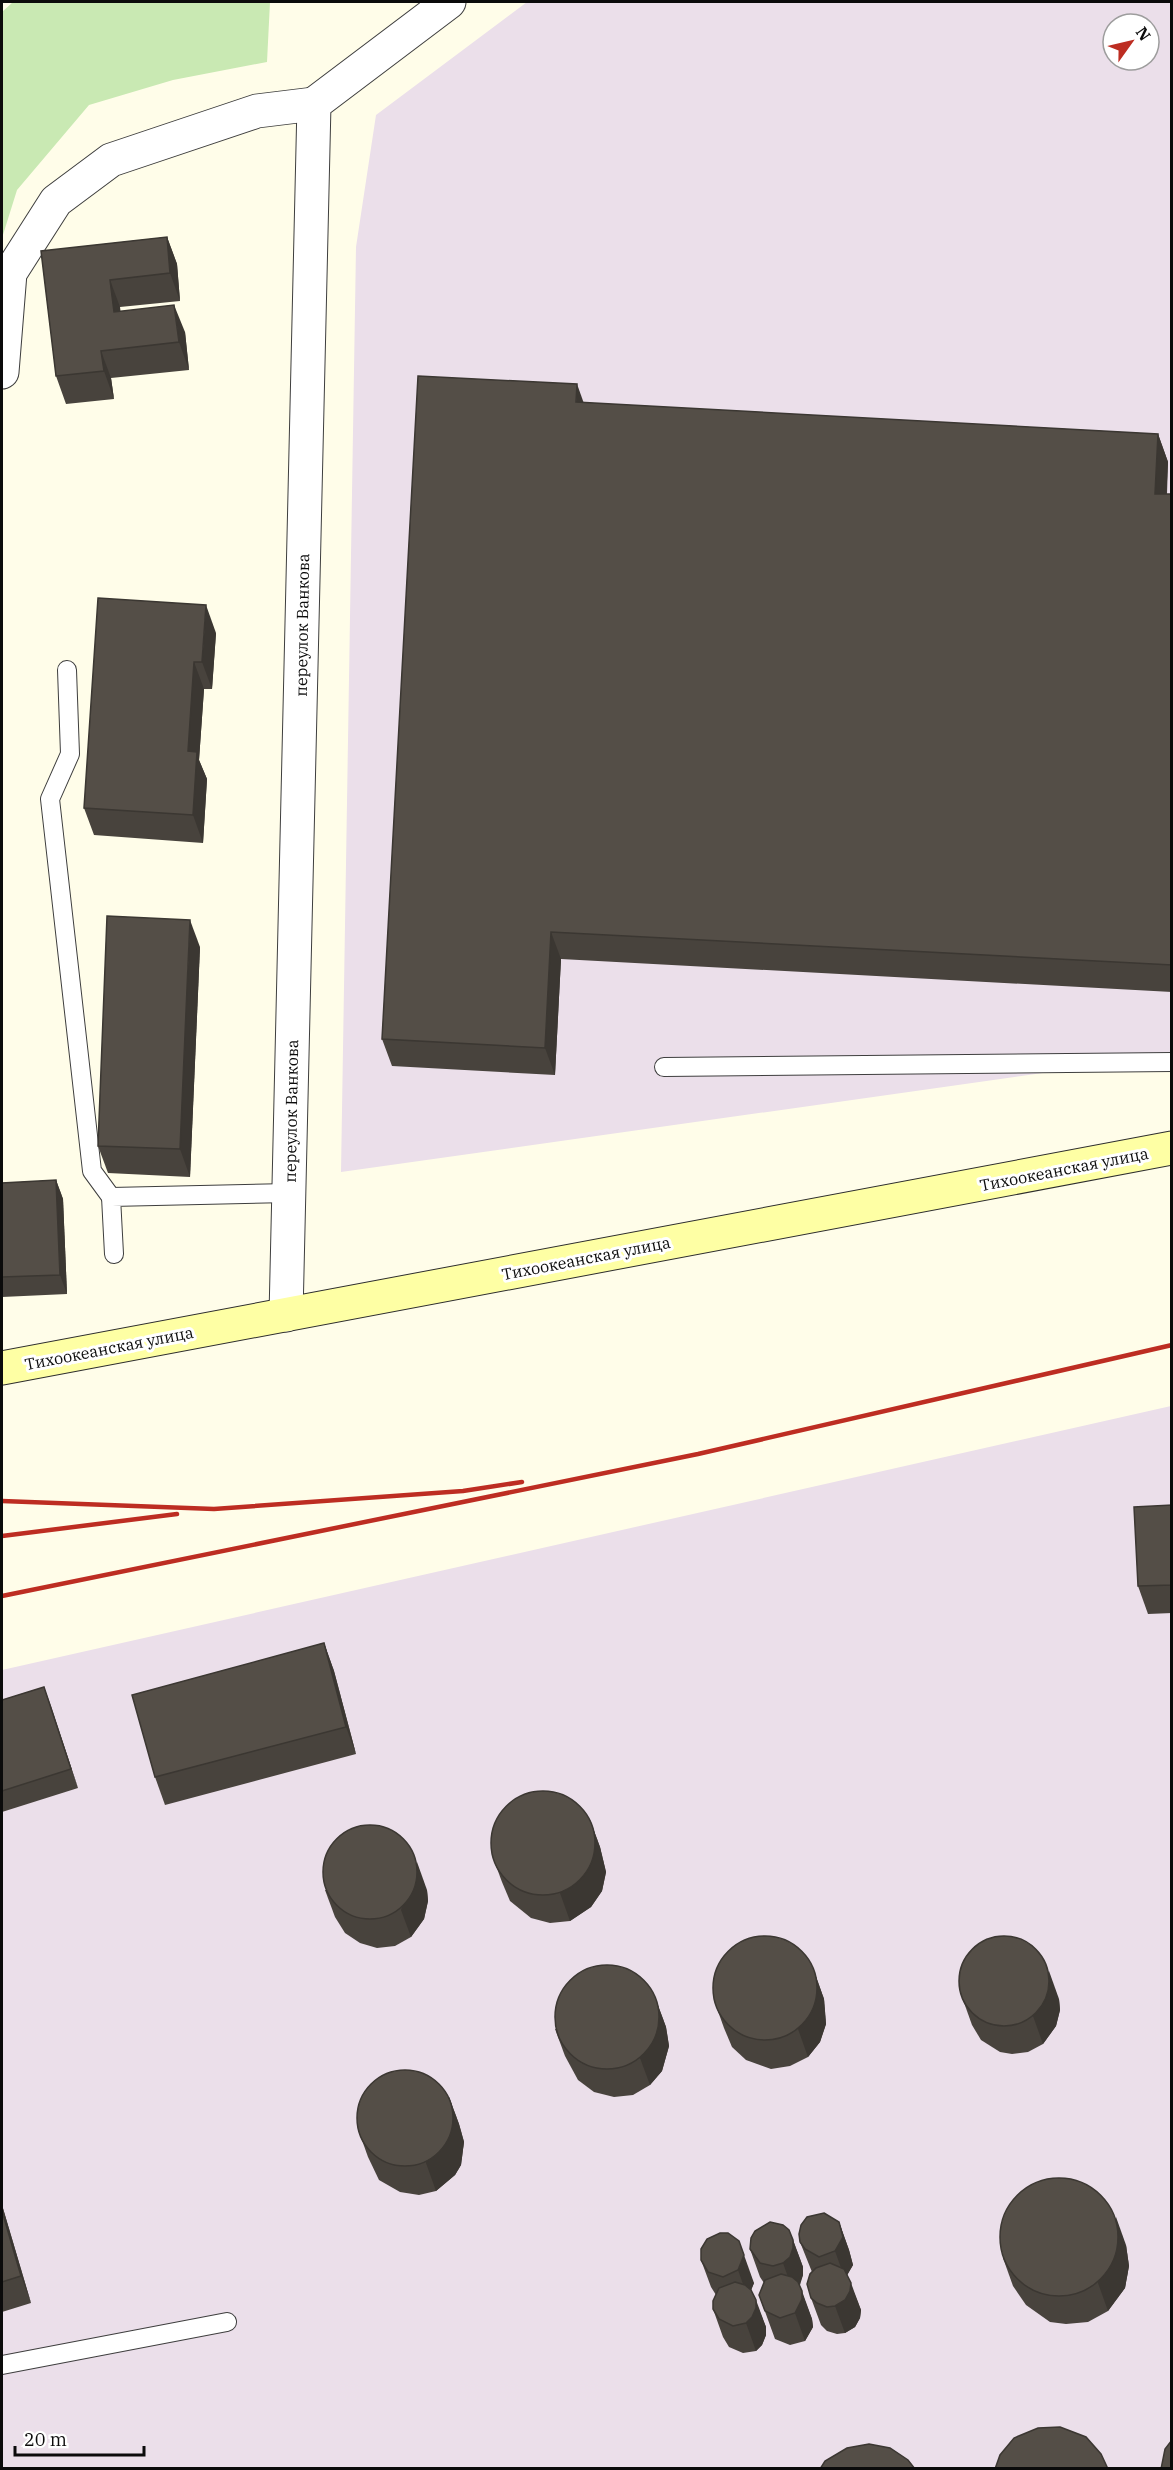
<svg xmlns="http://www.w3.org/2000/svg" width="1173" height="2470" viewBox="0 0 1173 2470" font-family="'IBM Plex Serif',serif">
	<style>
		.industrial { fill: #ebdfea; fill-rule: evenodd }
		.green { fill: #c9e9b3 }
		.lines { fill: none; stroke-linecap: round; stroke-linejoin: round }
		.service-casing { stroke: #3e3e3e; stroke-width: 20 }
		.minor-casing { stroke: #3e3e3e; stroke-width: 35 }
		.secondary-casing { stroke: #2d2d2d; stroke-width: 35 }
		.service { stroke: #fff; stroke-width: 18 }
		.minor { stroke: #fff; stroke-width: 33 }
		.secondary { stroke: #feffa4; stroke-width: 33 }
		.rail { stroke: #bd2d22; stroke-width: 4.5 }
		.wall { fill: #48433d }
		.shaded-wall { fill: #3b3732 }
		.building { fill: #544e47; stroke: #3b3732; stroke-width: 1.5 }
		.labels { text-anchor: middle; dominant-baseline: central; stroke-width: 6; stroke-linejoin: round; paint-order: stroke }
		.street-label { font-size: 16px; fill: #0b0b0b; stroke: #fff }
	</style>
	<rect width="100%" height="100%" fill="#fffde9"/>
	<!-- industrial -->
	<g class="industrial">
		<path d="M527,2h644v1053l-830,117 15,-925 20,-132zM1113,24h36v36h-36z"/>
		<polygon points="1171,1406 1171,2468 2,2468 2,1670"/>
	</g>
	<!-- green -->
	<polygon class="green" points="13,2 270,2 267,62 173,80 89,105 17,190 2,238 2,12"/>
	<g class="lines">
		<defs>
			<g id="service">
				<polyline points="67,670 70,754 50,799 92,1171 111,1197"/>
				<polyline points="664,1067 1172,1062"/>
				<polyline points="114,1254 111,1197 289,1193"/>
				<polyline points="2,2365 227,2322"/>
			</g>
			<g id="minor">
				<polyline points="2,372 10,273 56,201 111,160 257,111 314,104"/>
				<polyline points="286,1315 314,104 449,2"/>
			</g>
			<polyline id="secondary" points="2,1368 1172,1148"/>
		</defs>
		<!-- service casing -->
		<use href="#service" class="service-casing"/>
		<!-- minor casing -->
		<use href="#minor" class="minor-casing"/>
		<!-- secondary casing -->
		<use href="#secondary" class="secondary-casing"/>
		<!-- service -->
		<use href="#service" class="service"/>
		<!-- minor -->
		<use href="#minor" class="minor"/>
		<!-- secondary -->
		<use href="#secondary" class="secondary"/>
		<!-- rail -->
		<g class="rail">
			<polyline points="2,1501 214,1509 463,1491 522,1482"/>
			<polyline points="2,1536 177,1514"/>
			<polyline points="2,1596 698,1454 1172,1345"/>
		</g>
	</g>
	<!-- wall -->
	<g class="wall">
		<polygon points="167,237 177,264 180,301 120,307 120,311 185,332 189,370 111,378 114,399 66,404 56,376 41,251"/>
		<polygon points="584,403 1158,434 1168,462 1167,494 1172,495 1172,992 561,959 555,1075 392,1066 382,1039"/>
		<polygon points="216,633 212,689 204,689 199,760 207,779 203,843 94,835 84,808"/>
		<polygon points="200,947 190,1177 108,1173 98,1146"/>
		<polygon points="56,1180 63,1199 67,1294 2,1297 2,1183"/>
		<polygon points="1172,1505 1172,1613 1148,1614 1138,1586"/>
		<polygon points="324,1643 334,1671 356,1754 165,1805 155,1777"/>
		<polygon points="44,1687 78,1788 2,1812 2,1700"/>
		<polygon points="590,1820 600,1847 606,1872 602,1891 591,1907 570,1921 550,1923 531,1918 510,1901 502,1882 492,1855"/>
		<polygon points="325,1890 427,1890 428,1901 424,1919 411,1937 395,1946 377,1948 360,1943 345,1933 335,1917"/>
		<polygon points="814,1971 824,1999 826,2024 820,2042 808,2057 790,2066 771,2069 746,2060 732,2047 724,2028 714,2000"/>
		<polygon points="962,1997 1059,1999 1060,2010 1056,2026 1043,2044 1028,2052 1012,2054 1000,2052 981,2040 972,2025"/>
		<polygon points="656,2000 666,2027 669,2046 662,2071 650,2085 633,2095 614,2097 594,2092 578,2080 565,2056 555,2029"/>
		<polygon points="449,2097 459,2124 464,2142 461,2165 455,2175 436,2191 419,2195 400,2192 379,2180 368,2157 358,2129"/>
		<polygon points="2,2205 31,2303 2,2312"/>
		<polygon points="839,2222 849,2250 853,2265 847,2275 861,2310 860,2318 855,2327 845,2333 837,2334 827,2331 821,2325 811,2298 812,2272 800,2242"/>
		<polygon points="707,2239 754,2283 751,2290 766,2327 766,2335 762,2345 756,2351 743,2353 729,2347 723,2337 713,2309 716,2295 711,2287 701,2260"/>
		<polygon points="793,2240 803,2267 803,2275 799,2285 812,2319 813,2327 805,2341 790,2345 775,2339 759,2295 764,2283 760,2277 750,2249"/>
		<polygon points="1126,2245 1129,2266 1125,2288 1108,2311 1088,2322 1066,2324 1050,2322 1026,2305 1013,2286 1003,2258"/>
	</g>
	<!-- shaded-wall -->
	<g class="shaded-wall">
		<polygon points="167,237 177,264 180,301 170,273"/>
		<polygon points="110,280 120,307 124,339 114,312"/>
		<polygon points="174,305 185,332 189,370 179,342"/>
		<polygon points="101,351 111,378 114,399 104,371"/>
		<polygon points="577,384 587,412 576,402"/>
		<polygon points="1158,434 1168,462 1165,521 1155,494"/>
		<polygon points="206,605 216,633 212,689 202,662"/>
		<polygon points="194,662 204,689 199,760 207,779 203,843 193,815 188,751"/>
		<polygon points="190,920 200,947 190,1177 180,1149"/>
		<polygon points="551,932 561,959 555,1075 545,1048"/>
		<polygon points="56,1180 63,1199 67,1294 60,1275"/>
		<polygon points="324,1643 334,1671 356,1754 346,1727"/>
		<polygon points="44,1687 51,1706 78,1788 71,1769"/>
		<polygon points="590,1820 600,1847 606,1872 602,1891 591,1907 570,1921 560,1893"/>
		<polygon points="417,1862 427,1890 428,1901 424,1919 411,1937 401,1910"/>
		<polygon points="814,1971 824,1999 826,2024 820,2042 808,2057 798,2029"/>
		<polygon points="1049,1971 1059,1999 1060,2010 1056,2026 1043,2044 1033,2016"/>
		<polygon points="656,2000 666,2027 669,2046 662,2071 650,2085 640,2058"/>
		<polygon points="449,2097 459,2124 464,2142 461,2165 455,2175 436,2191 426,2163"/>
		<polygon points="2,2205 31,2303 21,2276 2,2211"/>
		<polygon points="1116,2217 1126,2245 1129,2266 1125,2288 1108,2311 1098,2283"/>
		<polygon points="839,2222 849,2250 853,2265 845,2279 835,2251"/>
		<polygon points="793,2240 803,2267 803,2275 800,2285 793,2291 783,2263"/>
		<polygon points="744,2255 754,2283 748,2298 738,2270"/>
		<polygon points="851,2283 861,2310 860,2318 855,2327 845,2333 835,2306"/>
		<polygon points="802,2291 812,2319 813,2327 805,2341 795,2313"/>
		<polygon points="756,2300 766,2327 766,2335 762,2345 756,2351 746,2323"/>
	</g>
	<!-- building -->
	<g class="building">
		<polygon points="167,237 170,273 110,280 114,312 174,305 179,342 101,351 104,371 56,376 41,251"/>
		<polygon points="418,376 577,384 576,402 1158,434 1155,494 1172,494 1172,965 551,932 545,1048 382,1039"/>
		<polygon points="98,598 206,605 202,662 194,662 188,751 197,752 193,815 84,808"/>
		<polygon points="107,916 190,920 180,1149 98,1146"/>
		<polygon points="56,1180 60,1275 2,1277 2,1183"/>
		<polygon points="1172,1505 1172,1585 1138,1586 1134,1507"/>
		<polygon points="324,1643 346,1727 155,1777 132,1695"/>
		<polygon points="44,1687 71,1769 2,1791 2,1700"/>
		<circle cx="543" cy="1843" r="52"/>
		<circle cx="370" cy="1872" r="47"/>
		<circle cx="1004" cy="1981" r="45"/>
		<circle cx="765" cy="1988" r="52"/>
		<circle cx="607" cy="2017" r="52"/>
		<circle cx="405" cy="2118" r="48"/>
		<circle cx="1059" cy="2237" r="59"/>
		<polygon points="2,2211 21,2276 2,2282"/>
		<polygon points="824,2213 839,2222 843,2237 835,2251 819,2257 805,2249 800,2242 799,2234 801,2225 807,2217"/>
		<polygon points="770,2222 783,2225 789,2230 793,2240 793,2248 790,2257 783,2263 773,2266 760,2263 750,2249 751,2238 755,2231"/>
		<polygon points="720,2233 728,2233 739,2241 744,2255 738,2270 723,2277 708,2272 701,2260 701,2249 707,2239"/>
		<polygon points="830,2263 844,2269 851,2283 850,2291 845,2300 835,2306 827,2307 817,2303 811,2298 807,2284 810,2274 816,2268"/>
		<polygon points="781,2274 792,2277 798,2282 802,2291 802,2299 795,2313 780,2318 765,2311 759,2295 765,2280"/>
		<polygon points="735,2282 745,2285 751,2290 756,2300 756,2308 752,2317 746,2323 733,2326 719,2319 713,2309 713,2301 719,2288"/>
		<polygon points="1060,2427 1086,2437 1101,2454 1108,2469 995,2469 1000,2455 1014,2438 1038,2428"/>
		<polygon points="1172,2440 1172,2469 1161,2469 1165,2449"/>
		<polygon points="869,2444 890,2448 908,2460 915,2469 820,2469 825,2461 847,2448"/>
	</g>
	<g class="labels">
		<!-- street labels -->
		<g class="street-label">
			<text transform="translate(302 625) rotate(-89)">переулок Ванкова</text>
			<text transform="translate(291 1111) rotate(-89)">переулок Ванкова</text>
			<text transform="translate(1064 1169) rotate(-11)">Тихоокеанская улица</text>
			<text transform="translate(586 1258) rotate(-11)">Тихоокеанская улица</text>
			<text transform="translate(109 1348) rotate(-11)">Тихоокеанская улица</text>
		</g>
	</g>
	<!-- border -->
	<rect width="1173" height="2470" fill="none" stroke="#0b0b0b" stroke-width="6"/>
	<!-- north arrow -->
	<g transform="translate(1131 42) rotate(56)"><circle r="28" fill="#ffffff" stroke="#9d9d9d" stroke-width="1.5"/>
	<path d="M0-4.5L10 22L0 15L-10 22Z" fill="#bd2d22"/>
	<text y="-9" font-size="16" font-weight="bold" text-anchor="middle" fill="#0b0b0b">N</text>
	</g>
	<!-- scale -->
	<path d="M15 2446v9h129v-9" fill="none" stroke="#0b0b0b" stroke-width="3"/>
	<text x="24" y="2446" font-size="18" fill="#0b0b0b" stroke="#ffffff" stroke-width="4.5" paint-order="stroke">20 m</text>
</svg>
